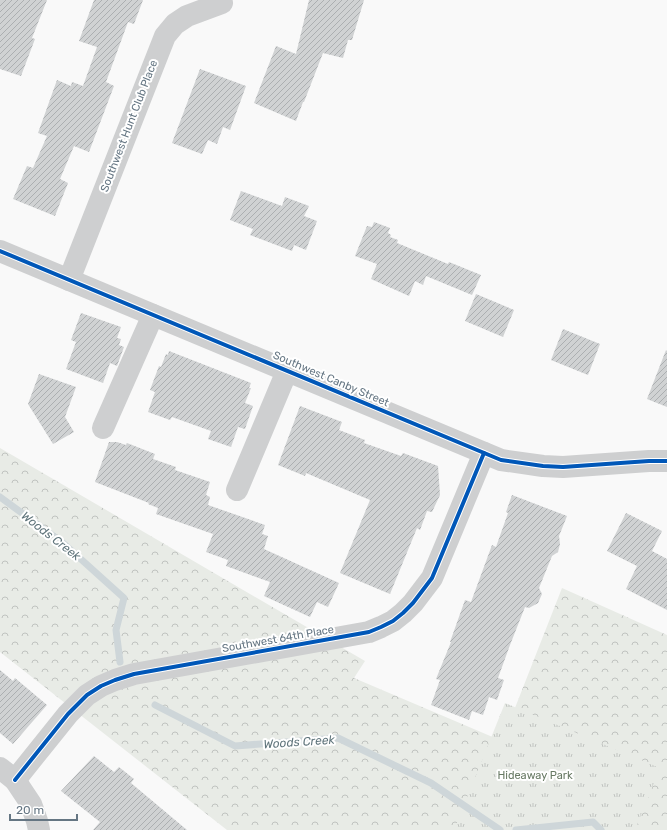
<svg xmlns="http://www.w3.org/2000/svg" width="667" height="830" viewBox="0 0 667 830" font-family="Rubik,sans-serif">
	<style>
		.forest { fill: url(#forest-crowns) }
		.park { fill: url(#park-tufts) }
		.lines { fill: none; stroke-linecap: round; stroke-linejoin: round }
		.stream { stroke: #ced6d9; stroke-width: 7 }
		.building { fill: url(#building-hatch) }
		.minor { stroke: #cecfd0; stroke-width: 22 }
		.cycleway-casing { stroke: #fff; stroke-width: 6 }
		.cycleway { stroke: #0057b8; stroke-width: 4 }
		.labels { text-anchor: middle; dominant-baseline: central; stroke-width: 4; stroke-linejoin: round; paint-order: stroke }
		.street-label { font-size: 11px; fill: #657683; stroke: #fff }
		.park-label { font-size: 11px; fill: #687a64; stroke: #fff }
		.water-label { font-size: 12px; font-style: italic; fill: #60757c; stroke: #fff }
	</style>
	<defs>
		<pattern id="forest-crowns" width="20" height="18" patternUnits="userSpaceOnUse"><rect width="20" height="18" fill="#e8ebe6"/><path d="M2 6a3 3 0 1 1 6 0M12 15a3 3 0 1 1 6 0" fill="none" stroke="#c0c3c0"/></pattern>
		<pattern id="park-tufts" width="24" height="20" patternUnits="userSpaceOnUse"><rect width="24" height="20" fill="#e8ebe6"/><path d="M3 7l-1-3M5 7V3M7 7l1-3M15 17l-1-3M17 17v-4M19 17l1-3" fill="none" stroke="#c0c3c0"/></pattern>
		<pattern id="building-hatch" width="6" height="6" patternUnits="userSpaceOnUse"><rect width="6" height="6" fill="#d0d2d3"/><path d="M-1 1l2-2M0 6l6-6M5 7l2-2" fill="none" stroke="#acafb1"/></pattern>
	</defs>
	<rect width="100%" height="100%" fill="#f9f9f9"/>
	<!-- forest -->
	<polygon class="forest" points="0,448 365,661 354,678 502,741 562,588 667,635 667,830 227,830 0,652"/>
	<!-- park -->
	<polygon class="park" points="505,703 660,768 635,830 454,830"/>
	<g class="lines">
		<!-- stream -->
		<g class="stream">
			<polyline points="0,497 63,543 124,598 116,630 120,662"/>
			<polyline points="155,705 235,746 338,738 431,783 500,830"/>
			<polyline points="516,830 593,822 601,830"/>
		</g>
	</g>
	<!-- building -->
	<g class="building">
		<polygon points="0,0 47,0 32,38 35,39 21,76 0,69"/>
		<polygon points="94,0 143,0 134,24 128,22 106,82 114,86 89,152 74,146 60,179 68,183 55,216 13,199 27,166 33,168 47,136 38,133 57,80 71,86 72,82 83,86 97,47 79,41"/>
		<polygon points="309,0 364,0 352,40 348,40 343,58 323,53 304,102 303,102 296,121 254,103 276,46 296,54"/>
		<polygon points="200,69 246,86 230,130 223,127 217,144 208,140 202,154 172,143"/>
		<polygon points="241,191 282,206 285,197 309,206 304,216 317,221 306,250 294,245 292,251 250,235 253,229 230,220"/>
		<polygon points="374,222 390,228 388,233 391,235 390,237 398,240 397,243 448,264 449,262 481,275 472,295 426,276 423,285 415,281 409,296 371,279 377,264 355,256 367,226 372,227"/>
		<polygon points="476,294 514,310 503,337 465,321"/>
		<polygon points="81,313 121,327 117,338 121,339 119,345 124,347 117,366 110,363 103,383 66,369 76,342 71,340"/>
		<polygon points="563,329 600,344 588,375 551,360"/>
		<polygon points="666,350 667,351 667,407 647,399"/>
		<polygon points="169,351 251,383 249,388 251,388 245,403 253,406 245,429 238,427 231,447 208,439 211,431 172,417 170,420 148,412 155,392 150,390 159,366 161,367 166,354 168,355"/>
		<polygon points="39,374 76,387 65,417 74,432 53,444 28,404"/>
		<polygon points="300,406 342,422 339,430 365,440 364,443 401,456 403,453 438,466 440,495 432,512 427,511 420,530 417,528 390,594 340,573 370,500 306,473 305,476 278,465"/>
		<polygon points="109,442 117,442 126,445 127,443 155,454 153,459 176,467 175,470 210,482 206,495 210,497 208,505 265,525 262,534 268,536 264,549 339,583 328,607 317,602 310,617 264,596 270,582 226,566 228,560 206,552 213,534 156,514 158,508 148,504 149,503 95,482"/>
		<polygon points="512,495 567,516 559,536 560,544 558,552 552,556 539,588 542,594 538,603 529,608 525,607 510,645 498,678 504,680 497,700 489,697 483,715 472,711 469,720 431,705 440,680 436,679 451,642 450,642 465,600 471,602 492,545 496,547 508,513 506,512"/>
		<polygon points="626,513 662,531 652,551 667,559 667,610 626,589 637,566 607,551"/>
		<polygon points="0,670 13,681 15,678 47,705 13,744 0,733"/>
		<polygon points="94,756 114,772 119,767 134,779 131,783 187,830 93,830 100,822 61,791"/>
	</g>
	<g class="lines">
		<!-- minor -->
		<g class="minor">
			<polyline points="0,251 501,460 543,466 563,467 649,461 667,461"/>
			<polyline points="69,280 165,36 175,24 187,16 222,3"/>
			<polyline points="103,428 153,315"/>
			<polyline points="237,490 287,371"/>
			<polyline points="0,768 15,780 31,804 37,821 39,830"/>
			<polyline points="15,780 68,714 87,695 101,686 115,680 134,674 369,632 381,627 393,621 403,613 413,603 432,578 484,453"/>
		</g>
		<defs>
			<g id="cycleway">
				<polyline points="0,251 501,460 543,466 563,467 649,461 667,461"/>
				<polyline points="15,780 68,714 87,695 101,686 115,680 134,674 369,632 381,627 393,621 403,613 413,603 432,578 484,453"/>
			</g>
		</defs>
		<!-- cycleway casing -->
		<use href="#cycleway" class="cycleway-casing"/>
		<!-- cycleway -->
		<use href="#cycleway" class="cycleway"/>
	</g>
	<g class="labels">
		<!-- street labels -->
		<g class="street-label">
			<text transform="translate(129 126) rotate(-69)">Southwest Hunt Club Place</text>
			<text transform="translate(331 379) rotate(23)">Southwest Canby Street</text>
			<text transform="translate(278 639) rotate(-10)">Southwest 64th Place</text>
		</g>
		<!-- park labels -->
		<g class="park-label">
			<text x="535" y="775">Hideaway Park</text>
		</g>
		<!-- water labels -->
		<g class="water-label">
			<text transform="translate(51 536) rotate(38)">Woods Creek</text>
			<text transform="translate(299 742) rotate(-4)">Woods Creek</text>
		</g>
	</g>
	<!-- scale -->
	<path d="M10 814v6h67v-6" fill="none" stroke="#657683" stroke-width="2"/>
	<text x="16" y="814" font-size="12" fill="#657683" stroke="#ffffff" stroke-width="3" paint-order="stroke">20 m</text>
</svg>
